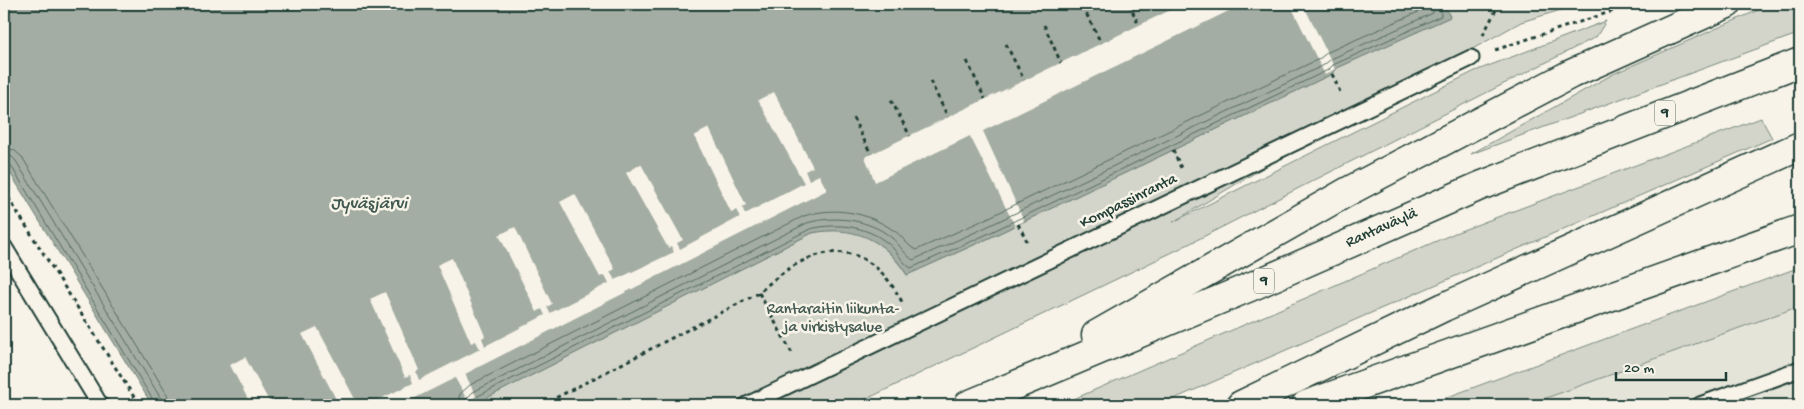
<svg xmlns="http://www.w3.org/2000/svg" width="1804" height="409" viewBox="0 0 1804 409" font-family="'Gochi Hand',sans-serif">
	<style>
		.built { fill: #e5e4d9 }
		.green { fill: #d3d5ca; stroke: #79897f }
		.water { fill: #a4ada3; stroke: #6f8077 }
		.pier { fill: #f7f3e8 }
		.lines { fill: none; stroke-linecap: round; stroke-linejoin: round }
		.shore { stroke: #546a60; stroke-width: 1 }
		.service-casing { stroke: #1f3d34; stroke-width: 19 }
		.trunk-casing { stroke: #1f3d34; stroke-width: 31 }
		.path { stroke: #1f3d34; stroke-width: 3; stroke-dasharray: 4 4; stroke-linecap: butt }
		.service { stroke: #f7f3e8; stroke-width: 15 }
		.trunk { stroke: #f7f3e8; stroke-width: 28 }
		.labels { text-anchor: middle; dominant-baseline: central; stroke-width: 5; stroke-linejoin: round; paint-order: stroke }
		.shield { fill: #f7f3e8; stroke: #60746a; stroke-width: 1 }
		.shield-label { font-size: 15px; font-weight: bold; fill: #1f3d34 }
		.street-label { font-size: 16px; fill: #1f3d34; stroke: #f7f3e8 }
		.park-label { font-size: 16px; fill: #435b52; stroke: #f7f3e8 }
		.water-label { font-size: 18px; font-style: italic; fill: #405950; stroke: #f7f3e8 }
	</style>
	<rect width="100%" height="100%" fill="#f7f3e8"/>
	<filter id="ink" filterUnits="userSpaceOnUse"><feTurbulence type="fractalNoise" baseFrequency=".02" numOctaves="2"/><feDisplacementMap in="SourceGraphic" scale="10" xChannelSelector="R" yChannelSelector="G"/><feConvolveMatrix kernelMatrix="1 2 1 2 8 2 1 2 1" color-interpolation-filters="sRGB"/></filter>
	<g filter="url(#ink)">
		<!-- built -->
		<polygon class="built" points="1800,306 1800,405 1527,405"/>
		<!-- green -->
		<g class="green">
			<path d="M1444,4h137l-60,18 -205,114 -143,86 302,-151 131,-50 -10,16 -419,213 -323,155h-381l339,-172c45,-9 70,6 95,42l78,-35 347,-166 3,-5 115,-52z"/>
			<polygon points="1772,4 1800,4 1800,33 1471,154 1613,74"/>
			<polygon points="1761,118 1772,138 1160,405 1060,405 1455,233"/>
			<polygon points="1800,267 1800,306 1527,405 1426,405"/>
		</g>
		<!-- water -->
		<path class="water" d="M4,4h1440l6,13 -115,52 -3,5 -347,166 -78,35c-21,-36 -55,-50 -95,-42l-339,172h-321l-148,-242z"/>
		<!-- pier -->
		<g class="pier">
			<polygon points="1183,4 1243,4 983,131 1024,221 1015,226 970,136 875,182 865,157"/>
			<polygon points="1290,4 1303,4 1335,69 1325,75"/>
			<polygon points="774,92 813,167 805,171 809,180 819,175 827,190 465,374 479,402 473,405 470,405 455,378 401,405 368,405 413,383 410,375 405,377 370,299 385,292 419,370 416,372 419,380 480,349 476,341 471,343 437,265 452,258 485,336 482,338 485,346 545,315 542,309 537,312 499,235 515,227 552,304 547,307 550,313 609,283 605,275 600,277 560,202 575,194 615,269 610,272 615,280 674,252 671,246 668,248 626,173 641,164 683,240 677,243 680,249 740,217 736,210 731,212 694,136 709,128 746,205 742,207 745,214 804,183 758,100"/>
			<polygon points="317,327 356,401 350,405 339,405 302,334"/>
			<polygon points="245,357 271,405 251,405 230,365"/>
		</g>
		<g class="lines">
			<!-- shore -->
			<g class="shore">
				<polyline points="4,148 14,150 22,157 167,394 170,405"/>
				<polyline points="4,155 11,156 16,161 160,397 162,405"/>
				<polyline points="4,161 10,164 156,405"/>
				<path d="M457,405l3,-11 10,-9 334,-169c30,-10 63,-4 89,14 9,5 14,16 23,20l61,-27 308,-148 34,-16 9,-7 97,-43 1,-5"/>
				<path d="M465,405l2,-7 6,-6 334,-169c27,-8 63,-4 85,15 7,6 14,18 21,22l67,-30 309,-148 35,-17 7,-6 102,-46 1,-9"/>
				<path d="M471,405l1,-5 4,-3 334,-168c29,-7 61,-3 83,19 5,6 12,17 18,20l72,-32 345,-166 5,-5 108,-49 -1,-12"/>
			</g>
			<defs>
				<g id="service">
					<polyline points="4,247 100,405"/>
					<polyline points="747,405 1471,58"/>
					<polyline points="1700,405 1800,369"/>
				</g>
				<g id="trunk">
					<polyline points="1096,335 1347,192 1571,74 1727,4"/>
					<polyline points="968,405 1257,284 1480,186 1800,62"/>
					<polyline points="1241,405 1444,307 1800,146"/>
					<polyline points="1306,405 1800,229"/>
				</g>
			</defs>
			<!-- service casing -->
			<use href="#service" class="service-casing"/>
			<!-- trunk casing -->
			<use href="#trunk" class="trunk-casing"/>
			<!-- path -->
			<g class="path">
				<polyline points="1129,4 1139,25"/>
				<polyline points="1176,4 1177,6"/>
				<polyline points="1083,7 1101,43"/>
				<polyline points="1044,25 1061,63"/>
				<polyline points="1483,35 1499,4"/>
				<polyline points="1006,44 1024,80"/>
				<polyline points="1495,50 1634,4"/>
				<polyline points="967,61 985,99"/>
				<polyline points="1332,74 1340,92"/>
				<polyline points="930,81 948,117"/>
				<polyline points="891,100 910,136"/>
				<polyline points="853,118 871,154"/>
				<polyline points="1173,150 1181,168"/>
				<polyline points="4,191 139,405"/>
				<polyline points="1018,224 1027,241"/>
				<polyline points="759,293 793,355"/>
				<path d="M542,405l217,-112c50,-49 106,-62 143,9"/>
			</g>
			<!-- service -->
			<use href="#service" class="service"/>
			<!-- trunk -->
			<use href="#trunk" class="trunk"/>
		</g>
	</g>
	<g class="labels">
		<!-- shield labels -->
		<g class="shield">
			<rect x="1655" y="100.5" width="20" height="25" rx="4"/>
			<rect x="1254" y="268.5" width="20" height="25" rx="4"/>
		</g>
		<g class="shield-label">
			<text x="1665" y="113">9</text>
			<text x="1264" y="281">9</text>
		</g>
		<!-- street labels -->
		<g class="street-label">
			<text transform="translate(1129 202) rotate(-26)">Kompassinranta</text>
			<text transform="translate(1382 229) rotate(-24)">Rantaväylä</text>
		</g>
		<!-- park labels -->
		<g class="park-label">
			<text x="833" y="310">Rantaraitin liikunta-<tspan x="833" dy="18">ja virkistysalue</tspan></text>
		</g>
		<!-- water labels -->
		<g class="water-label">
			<text x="369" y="204">Jyväsjärvi</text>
		</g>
	</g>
	<!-- margin -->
	<rect width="1804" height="409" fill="none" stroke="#f7f3e8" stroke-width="20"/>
	<rect x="10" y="10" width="1784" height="389" fill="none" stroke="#1f3d34" stroke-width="2" filter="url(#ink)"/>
	<!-- scale -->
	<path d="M1616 372v8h110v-8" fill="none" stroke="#1f3d34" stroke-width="2.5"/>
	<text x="1624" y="372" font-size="15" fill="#1f3d34" stroke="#f7f3e8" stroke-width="4" paint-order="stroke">20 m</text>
</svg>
